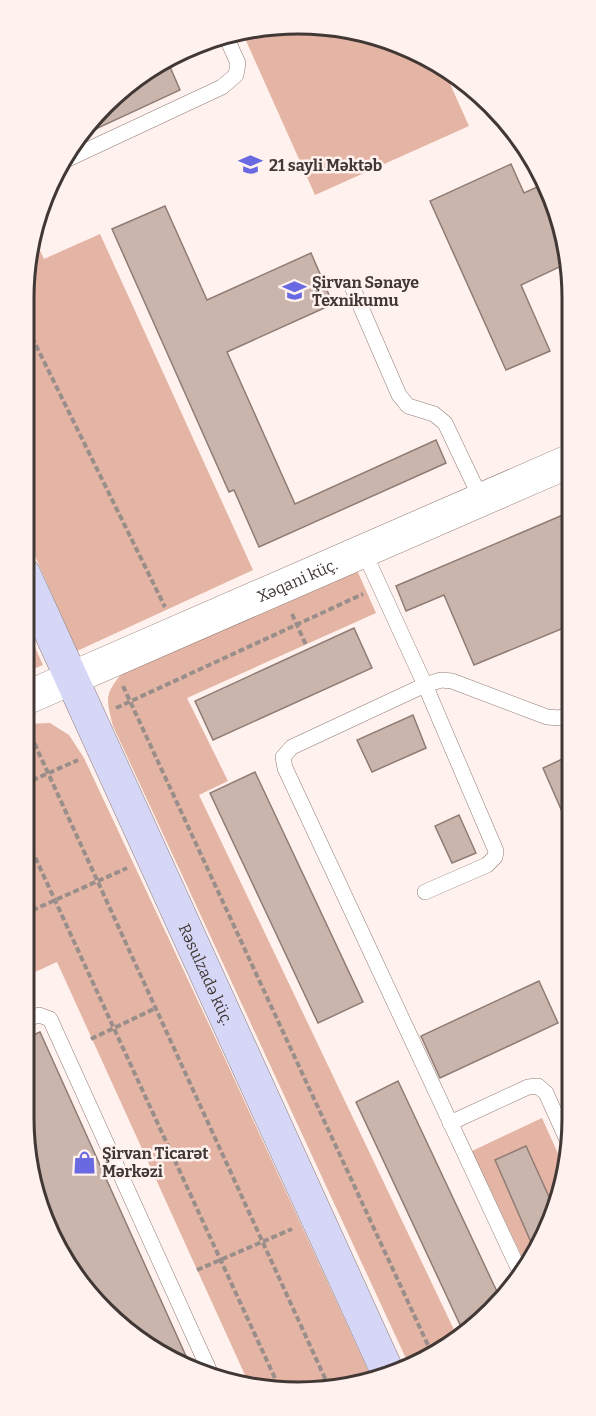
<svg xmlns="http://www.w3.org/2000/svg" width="596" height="1416" viewBox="0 0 596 1416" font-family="Bitter,serif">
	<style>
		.green { fill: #e4b5a4 }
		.building { fill: #cab5ad; stroke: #8f7c74; stroke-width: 1.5 }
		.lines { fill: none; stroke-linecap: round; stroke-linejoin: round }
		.service-casing { stroke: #907c75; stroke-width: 16 }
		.tertiary-casing { stroke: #907c75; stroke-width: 34 }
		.secondary-casing { stroke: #907c75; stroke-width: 34 }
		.path { stroke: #9a8e8b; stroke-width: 4; stroke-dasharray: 6 3; stroke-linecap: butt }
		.service { stroke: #fff; stroke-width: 15 }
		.tertiary { stroke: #fff; stroke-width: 33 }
		.secondary { stroke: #d6d7f6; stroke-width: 33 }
		.labels { text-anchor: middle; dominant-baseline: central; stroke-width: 5; stroke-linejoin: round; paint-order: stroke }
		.poi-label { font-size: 16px; font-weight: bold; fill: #413835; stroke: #fff1ed; text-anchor: start }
		.street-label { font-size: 16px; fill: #413835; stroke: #fff1ed }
		.rim { fill: none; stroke: #413835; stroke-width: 3 }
	</style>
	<rect width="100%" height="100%" fill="#fff1ed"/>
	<!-- green -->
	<g class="green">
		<polygon points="280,25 386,38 442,66 469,126 315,195 243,34"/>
		<polygon points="100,234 253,570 77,651 24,531 24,298 34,238 44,259"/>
		<path d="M356,568l20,45 -189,85 41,83 -29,14 258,541 -22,19 -26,10 -296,-639c-7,-28 -9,-31 10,-54z"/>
		<polygon points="24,623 43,665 24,673"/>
		<polygon points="50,723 69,735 84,758 220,1048 372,1379 352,1387 262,1390 250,1386 57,962 24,977 24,724"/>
		<polygon points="542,1118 564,1167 558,1206 526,1265 472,1151"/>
	</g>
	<!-- building -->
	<g class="building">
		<polygon points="167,60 180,90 83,135 92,118"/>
		<polygon points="511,164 524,193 537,187 570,262 521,285 550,351 506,370 430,201"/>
		<polygon points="165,206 207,300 311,253 333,304 227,352 295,504 436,440 446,463 259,547 234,490 229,492 112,229"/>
		<polygon points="570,512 571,625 474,665 444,595 406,611 396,586"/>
		<polygon points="354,628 372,668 213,740 195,701"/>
		<polygon points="413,715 426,748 372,772 357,740"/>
		<polygon points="571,755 571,832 543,768"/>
		<polygon points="255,772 363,1002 318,1023 210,793"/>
		<polygon points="459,815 476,853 452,863 435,826"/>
		<polygon points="539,981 558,1023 440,1078 421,1036"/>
		<polygon points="40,1032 190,1365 161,1355 92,1298 39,1206 24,1118 24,1039"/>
		<polygon points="398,1081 500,1298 463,1331 356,1102"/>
		<polygon points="526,1146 555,1210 534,1249 495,1160"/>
	</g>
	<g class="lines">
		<defs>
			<g id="service">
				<polyline points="68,159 222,87 236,75 238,63 227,39"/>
				<polyline points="353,289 399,395 408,406 434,414 445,423 482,501"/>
				<polyline points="364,552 425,685 292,747 283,757 285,768 521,1274"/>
				<polyline points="425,892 487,865 495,857 496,851 425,685 441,680 452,681 547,717 560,718 571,713"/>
				<polyline points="24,1020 39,1015 50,1019 210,1372"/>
				<polyline points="450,1123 528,1087 538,1086 546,1093 568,1142"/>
			</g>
			<g id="tertiary">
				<path id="s1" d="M24,699l546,-238"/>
			</g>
			<g id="secondary">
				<path id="s2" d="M24,574l364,799"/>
			</g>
		</defs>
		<!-- service casing -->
		<use href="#service" class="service-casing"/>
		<!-- tertiary casing -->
		<use href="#tertiary" class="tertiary-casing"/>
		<!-- secondary casing -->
		<use href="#secondary" class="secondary-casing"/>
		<!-- path -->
		<g class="path">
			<polyline points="24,321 165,607"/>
			<polyline points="292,614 306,645"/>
			<polyline points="123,686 433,1356"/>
			<polyline points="116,708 363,594"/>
			<polyline points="27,727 329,1387"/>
			<polyline points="24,784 78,760"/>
			<polyline points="24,833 280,1389"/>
			<polyline points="24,914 127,868"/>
			<polyline points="91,1039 156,1008"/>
			<polyline points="197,1270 292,1229"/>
		</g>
		<!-- service -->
		<use href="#service" class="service"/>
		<!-- tertiary -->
		<use href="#tertiary" class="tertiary"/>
		<!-- secondary -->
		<use href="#secondary" class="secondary"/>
	</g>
	<!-- icons -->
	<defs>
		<symbol id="school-bare" viewBox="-9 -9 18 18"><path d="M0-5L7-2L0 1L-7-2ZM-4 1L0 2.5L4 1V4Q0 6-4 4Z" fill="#6969e2" stroke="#fff1ed" stroke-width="2.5" paint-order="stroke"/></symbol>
		<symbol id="university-bare" viewBox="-9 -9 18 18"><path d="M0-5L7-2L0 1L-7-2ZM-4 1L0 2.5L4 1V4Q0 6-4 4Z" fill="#6969e2" stroke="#fff1ed" stroke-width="2.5" paint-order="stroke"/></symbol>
		<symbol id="shop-bare" viewBox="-9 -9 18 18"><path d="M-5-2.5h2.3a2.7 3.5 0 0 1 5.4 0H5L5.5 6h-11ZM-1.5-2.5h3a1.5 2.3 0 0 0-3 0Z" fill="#6969e2" stroke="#fff1ed" stroke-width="2.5" paint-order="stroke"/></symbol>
	</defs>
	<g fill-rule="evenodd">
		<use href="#school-bare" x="234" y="148" width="33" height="33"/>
		<use href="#university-bare" x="278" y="274" width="33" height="33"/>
		<use href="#shop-bare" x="68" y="1146" width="33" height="33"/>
	</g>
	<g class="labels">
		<!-- poi labels -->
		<g class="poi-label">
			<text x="269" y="165">21 sayli Məktəb</text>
			<text x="312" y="282">Şirvan Sənaye<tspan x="312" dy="18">Texnikumu</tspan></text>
			<text x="102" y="1153">Şirvan Ticarət<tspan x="102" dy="18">Mərkəzi</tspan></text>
		</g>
		<!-- street labels -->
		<g class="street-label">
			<text stroke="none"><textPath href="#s1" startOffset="298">Xəqani küç.</textPath></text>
			<text stroke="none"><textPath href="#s2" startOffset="440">Rəsulzadə küç.</textPath></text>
		</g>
	</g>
	<!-- crop -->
	<path d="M0 0H596V1416H0ZM298 34H298A264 264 0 0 1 562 298V1118A264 264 0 0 1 298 1382H298A264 264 0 0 1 34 1118V298A264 264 0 0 1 298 34Z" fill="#fff1ed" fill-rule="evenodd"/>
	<path class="rim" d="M298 34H298A264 264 0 0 1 562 298V1118A264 264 0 0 1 298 1382H298A264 264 0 0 1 34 1118V298A264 264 0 0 1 298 34Z"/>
</svg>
